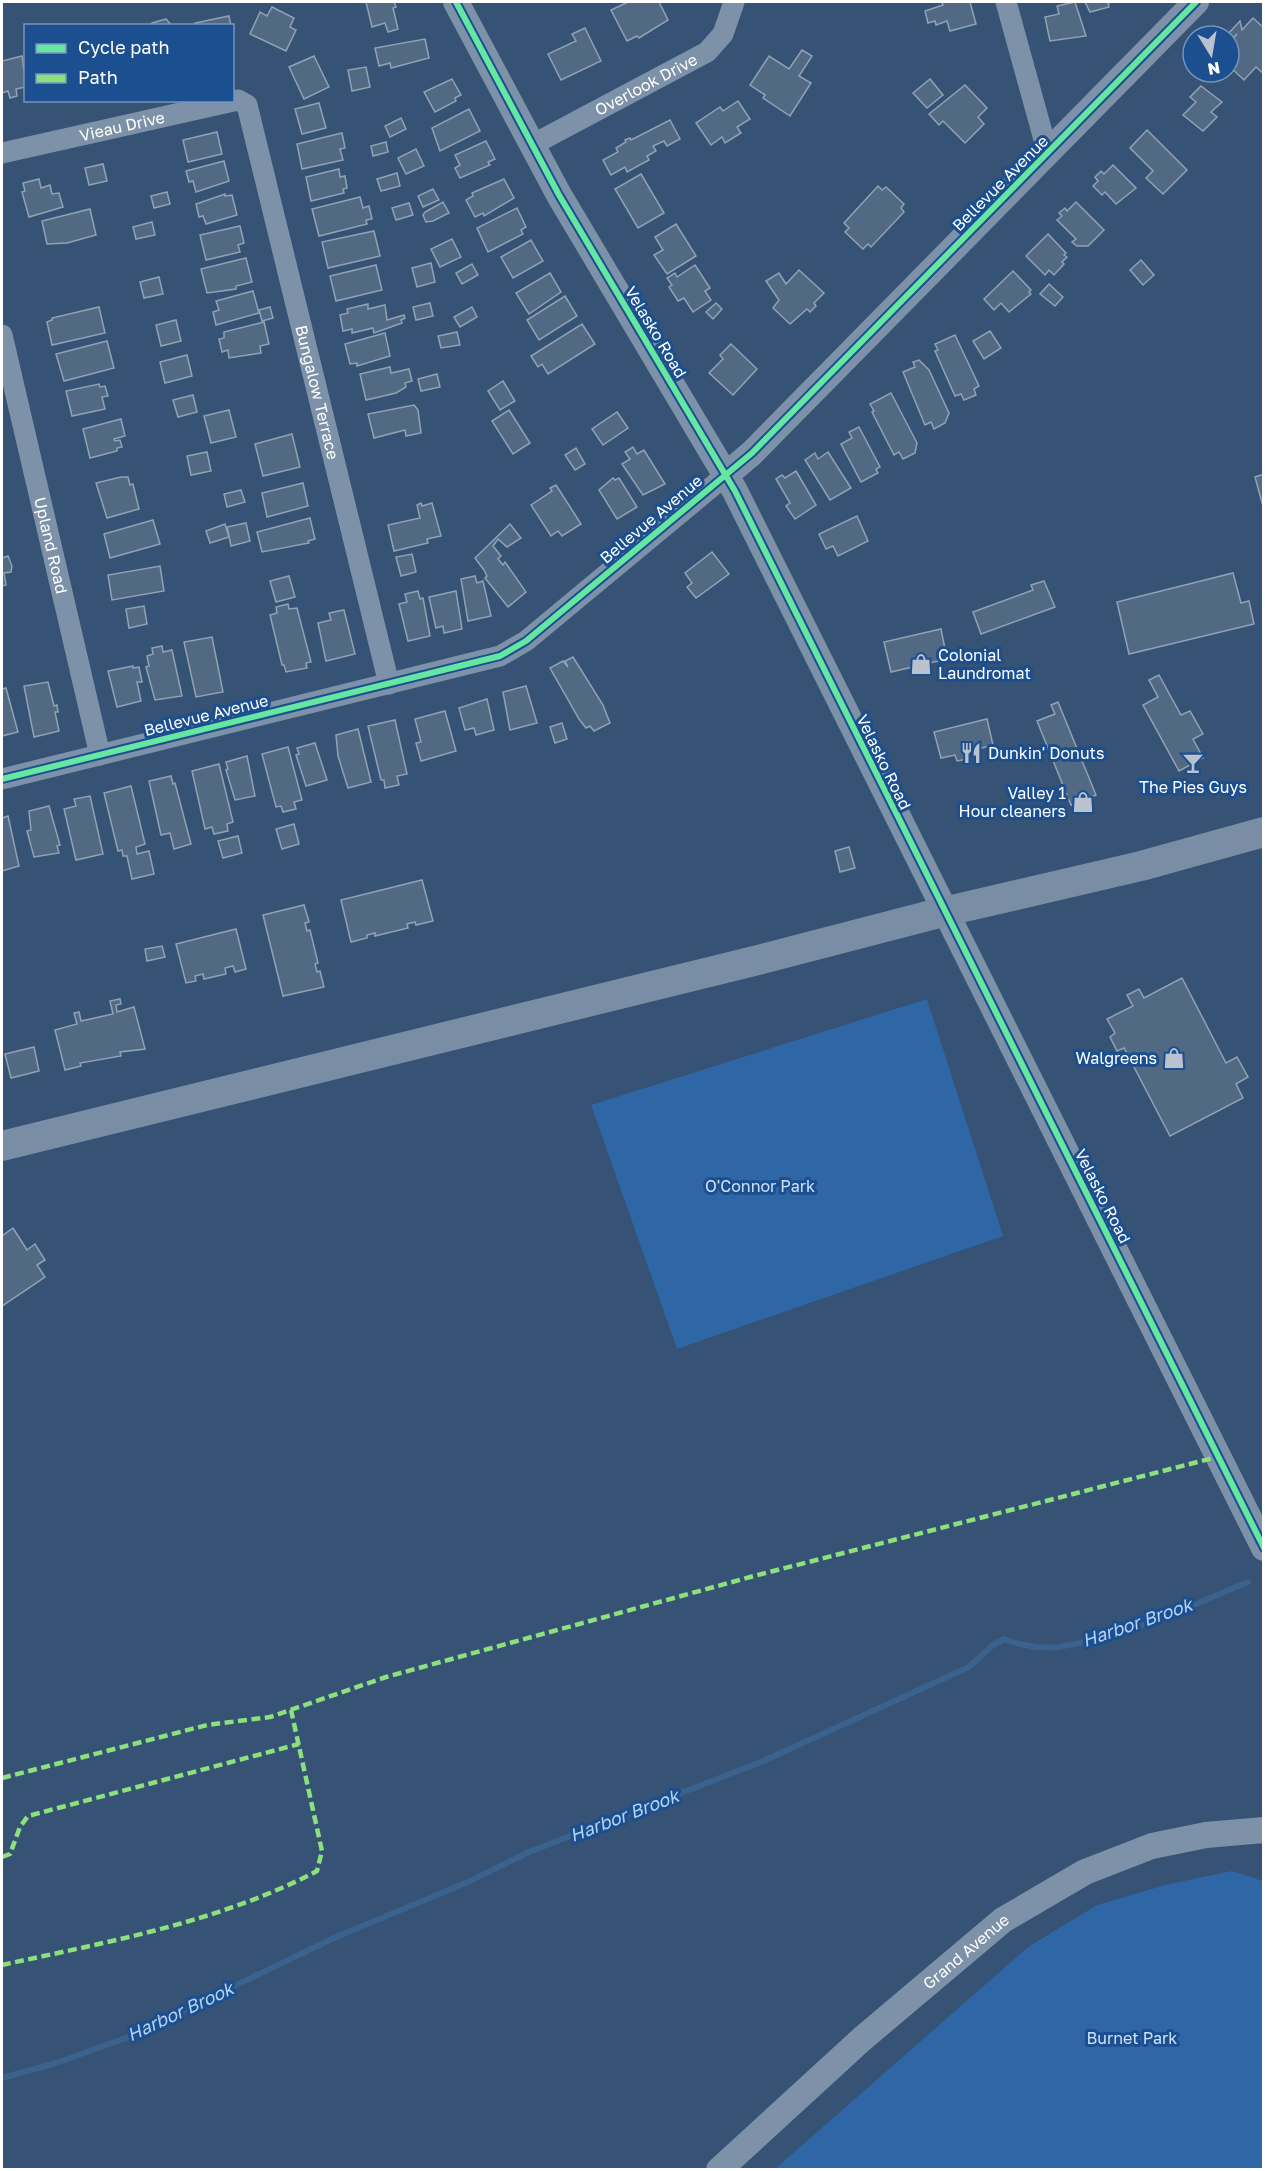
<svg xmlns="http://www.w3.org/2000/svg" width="1265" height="2171" viewBox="0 0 1265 2171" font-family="'Golos Text',sans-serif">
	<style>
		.green { fill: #2f66a5 }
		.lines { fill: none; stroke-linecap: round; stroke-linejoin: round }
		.stream { stroke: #3b618d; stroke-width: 6 }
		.building { fill: #526984; stroke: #92a2b6; stroke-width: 1.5 }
		.minor { stroke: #7d92a8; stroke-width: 21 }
		.tertiary { stroke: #7d92a8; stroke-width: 26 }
		.secondary { stroke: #798da4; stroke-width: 30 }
		.quiet { stroke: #8de07e; stroke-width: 4.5; stroke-dasharray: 9 4.5; stroke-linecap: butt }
		.cycleway-casing { stroke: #1b4f8f; stroke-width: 10 }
		.cycleway { stroke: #66e7a1; stroke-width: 6 }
		.labels { text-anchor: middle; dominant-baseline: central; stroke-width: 6; stroke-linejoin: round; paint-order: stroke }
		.street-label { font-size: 16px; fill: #fff; stroke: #1b4f8f }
		.poi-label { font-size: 16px; fill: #fff; stroke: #1b4f8f; text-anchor: start }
		.park-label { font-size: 16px; fill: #cfe3fa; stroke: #1b4f8f }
		.water-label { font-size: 18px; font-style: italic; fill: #b5d3f5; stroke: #1b4f8f }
	</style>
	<rect width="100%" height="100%" fill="#365274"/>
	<!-- green -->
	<g class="green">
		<polygon points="927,999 1003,1236 677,1349 591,1105"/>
		<polygon points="1232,1871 1263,1881 1263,2169 775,2169 1028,1947 1097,1905 1169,1884"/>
	</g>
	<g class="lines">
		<!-- stream -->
		<path class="stream" d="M2,2078l54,-15 70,-25 208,-100 136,-57 59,-29 232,-90 208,-95 24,-22 11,-6c16,6 37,10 54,8 65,-9 131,-40 190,-65"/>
	</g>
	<!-- building -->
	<g class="building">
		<polygon points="366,2 394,2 396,7 393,8 398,29 388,32 385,23 372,27"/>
		<polygon points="628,2 659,2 668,20 639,38 637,36 627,41 611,10"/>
		<polygon points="942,2 970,2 976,24 950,31 947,21 936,25 935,21 928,23 925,11 943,5"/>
		<polygon points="1075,2 1086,36 1050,41 1045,17 1059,14 1057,6"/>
		<polygon points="1085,2 1113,2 1108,3 1109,7 1090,12"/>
		<polygon points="272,7 294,18 290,27 296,30 286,51 250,34 260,12 267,16"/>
		<polygon points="229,16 231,26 195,26 195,23"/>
		<polygon points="1253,18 1264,28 1264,74 1256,67 1244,80 1229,66 1229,43 1237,34 1229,41 1229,36 1226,36 1240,21 1242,30"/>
		<polygon points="166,19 172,26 150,26 152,23"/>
		<polygon points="585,28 601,61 561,80 548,54 576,41 572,34"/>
		<polygon points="425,39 429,58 391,68 390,63 379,66 375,48"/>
		<polygon points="802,50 812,56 799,76 811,83 790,116 763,98 765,95 750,85 769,56 789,69"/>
		<polygon points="22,56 26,87 16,89 17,96 10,98 8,91 2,93 2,61"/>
		<polygon points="314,56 329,87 304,99 289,67"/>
		<polygon points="366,67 370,87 352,91 348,70"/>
		<polygon points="452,79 461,95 455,98 456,101 435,112 424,92"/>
		<polygon points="930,79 943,95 927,108 913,93"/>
		<polygon points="965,85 987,108 978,117 984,124 965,143 943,121 939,125 929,114"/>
		<polygon points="1201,86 1222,102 1211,112 1217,117 1203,131 1183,115 1196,102 1190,97"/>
		<polygon points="738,101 750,119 737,127 741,133 725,143 722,137 711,145 696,123 720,107 723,111"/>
		<polygon points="319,103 326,128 302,134 295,109"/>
		<polygon points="469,109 480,131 440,151 432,128"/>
		<polygon points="401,118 406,129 390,137 385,126"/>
		<polygon points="670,120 680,139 667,146 664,141 653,146 656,151 647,156 649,160 627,172 625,167 611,175 603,160 618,152 616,148 626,142 625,140 630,138 631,140"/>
		<polygon points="1147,130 1187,170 1163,194 1146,178 1153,171 1130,148"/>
		<polygon points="217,132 222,154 188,162 183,140"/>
		<polygon points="342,133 345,148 340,149 343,160 302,169 297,144"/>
		<polygon points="486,141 495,159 488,162 490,165 460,178 455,168 460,165 455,155"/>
		<polygon points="386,142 388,152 373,156 371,146"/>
		<polygon points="416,149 424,166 406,174 398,158"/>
		<polygon points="224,161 229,181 196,192 193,181 189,182 186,171"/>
		<polygon points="103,164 107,181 89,185 85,168"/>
		<polygon points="1113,165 1136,188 1116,204 1105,192 1102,195 1093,186 1098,181 1095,177 1101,171 1104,174"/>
		<polygon points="339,169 340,177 345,176 347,188 343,189 344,193 311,201 306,177"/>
		<polygon points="397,173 400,186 381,191 377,179"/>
		<polygon points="641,174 664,213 638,228 615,189"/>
		<polygon points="39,179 41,188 50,185 52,194 59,193 63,207 29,217 22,192 25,191 23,183"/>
		<polygon points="504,179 514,198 484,216 483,213 475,217 466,200 473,196 472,193"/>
		<polygon points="878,186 882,190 886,187 904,204 901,208 904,212 871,247 868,244 863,249 845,232 849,228 844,223"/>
		<polygon points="433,189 439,200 423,207 418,196"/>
		<polygon points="167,192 170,204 154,208 151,196"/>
		<polygon points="225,194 225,196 232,195 237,215 206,224 203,216 199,217 196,204"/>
		<polygon points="360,197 363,208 369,206 372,219 366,220 367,224 319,236 312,209"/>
		<polygon points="443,202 449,213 433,221 426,222 423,215 425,212"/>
		<polygon points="1076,202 1104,230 1088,246 1077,246 1072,242 1076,239 1057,220 1062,216 1059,213 1065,208 1067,211"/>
		<polygon points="409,203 413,215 396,220 392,208"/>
		<polygon points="517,208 526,227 521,230 523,234 488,252 477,228"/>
		<polygon points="90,209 96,235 67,243 47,244 42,221"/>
		<polygon points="152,222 155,235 136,239 133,227"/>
		<polygon points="676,224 696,256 667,274 654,255 663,250 655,237"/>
		<polygon points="240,226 244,243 238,245 240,252 206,260 200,235"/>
		<polygon points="374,231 380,256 328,268 322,242"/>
		<polygon points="1048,234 1066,253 1064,255 1067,257 1062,262 1064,264 1054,275 1049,270 1045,275 1026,256"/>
		<polygon points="452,239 461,257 440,267 431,249"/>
		<polygon points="531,240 543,261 513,278 501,257"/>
		<polygon points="246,258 252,282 236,286 236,289 207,293 201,269"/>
		<polygon points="1141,260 1154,275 1143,285 1130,270"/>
		<polygon points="431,263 435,282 417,287 412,268"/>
		<polygon points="472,264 478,275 462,284 456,273"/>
		<polygon points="376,265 382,290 336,301 330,276"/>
		<polygon points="695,265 710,288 705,291 711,300 693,312 684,298 678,301 669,287 672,285 667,278 675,273 677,277"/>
		<polygon points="799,270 824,293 814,303 816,306 810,312 807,309 790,324 773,308 779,300 766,281 779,273 786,284"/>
		<polygon points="1013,271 1031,290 1029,292 1031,294 1009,312 1001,303 994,310 984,299"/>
		<polygon points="550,273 561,292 529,314 516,293"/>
		<polygon points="159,277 163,294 144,298 140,282"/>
		<polygon points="1049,284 1063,297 1055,306 1040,294"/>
		<polygon points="253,291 259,313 216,325 213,312 219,310 216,301"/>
		<polygon points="565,296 577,316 539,340 527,320"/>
		<polygon points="430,303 433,316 416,320 413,307"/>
		<polygon points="716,303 722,309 713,319 706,312"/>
		<polygon points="368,304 368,309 385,305 387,320 404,315 405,318 401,320 402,323 374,333 373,328 352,333 352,329 343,331 340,315 348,313 347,309"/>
		<polygon points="99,307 105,333 52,345 47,322 52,320 52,318"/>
		<polygon points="270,307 273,318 262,321 259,310"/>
		<polygon points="472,307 477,317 460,327 454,317"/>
		<polygon points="176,320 181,341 161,346 156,325"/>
		<polygon points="264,322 269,344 260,346 261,353 229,358 228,350 222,352 219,339 224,338 224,332"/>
		<polygon points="582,324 595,344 548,374 542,364 538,367 531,356"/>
		<polygon points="990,331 1001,348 984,359 973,341"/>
		<polygon points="457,332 460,345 441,348 438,336"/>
		<polygon points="385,333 390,356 357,366 357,363 350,364 345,344"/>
		<polygon points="955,335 979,386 974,389 976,395 964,400 961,394 955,396 935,351 938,350 935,344"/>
		<polygon points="107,341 114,368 64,381 56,354"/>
		<polygon points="731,344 757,369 733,395 709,373 723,359 720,355"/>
		<polygon points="187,355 192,376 165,383 160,362"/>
		<polygon points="919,360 929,370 949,413 945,423 934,429 931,422 925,425 903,372 915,367 913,362"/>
		<polygon points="390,367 391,373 409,369 412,381 405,383 406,387 396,393 366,400 360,374"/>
		<polygon points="437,374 440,387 421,391 418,379"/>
		<polygon points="503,381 515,401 500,410 488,391"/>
		<polygon points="99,384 100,387 105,386 108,396 102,397 105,409 72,416 66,391"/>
		<polygon points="891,393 917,443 915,453 903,459 899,452 894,455 872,412 874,411 870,404"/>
		<polygon points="193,395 197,412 178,417 173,400"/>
		<polygon points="414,405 418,410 421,433 406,436 405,430 374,438 368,414"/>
		<polygon points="229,410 236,437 211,443 204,416"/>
		<polygon points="509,410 530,443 513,454 492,421"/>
		<polygon points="617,412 628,428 603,445 592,429"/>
		<polygon points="121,419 125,436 114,439 115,441 120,440 122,447 117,448 117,451 90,458 83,429"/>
		<polygon points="859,427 880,467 876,469 878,473 861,482 841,444 852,438 849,432"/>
		<polygon points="292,434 300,467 263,476 255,444"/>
		<polygon points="633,447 637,454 644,450 665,484 643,495 622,464 630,459 625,452"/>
		<polygon points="576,448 585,464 575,470 565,455"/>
		<polygon points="207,452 211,471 191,475 187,456"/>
		<polygon points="828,452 851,488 830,500 805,460 815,453 818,459"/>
		<polygon points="796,471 816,505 795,519 786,506 790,503 776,479 782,475 785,478"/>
		<polygon points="1264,474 1264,510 1255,477"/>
		<polygon points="121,477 128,477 130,485 133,484 139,509 107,518 96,483"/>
		<polygon points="613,478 615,480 619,478 637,507 617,519 599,490"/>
		<polygon points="303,483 308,506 267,517 262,493"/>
		<polygon points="556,485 581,524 562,536 558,531 551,536 531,505 552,491 550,488"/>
		<polygon points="241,490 245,502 227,507 224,494"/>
		<polygon points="421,503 422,506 432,503 441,536 427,539 428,543 394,551 388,525 420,518 417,505"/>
		<polygon points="857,516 868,541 838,556 833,546 826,549 819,534"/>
		<polygon points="310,518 315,539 308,541 309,543 262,552 257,532"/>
		<polygon points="153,520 160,544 110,558 104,534"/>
		<polygon points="246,523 250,541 231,546 227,527"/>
		<polygon points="225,524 229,537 210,543 206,531"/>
		<polygon points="510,524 521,538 507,547 498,539 493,546 501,556 498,559 503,565 505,562 526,592 508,607 485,578 487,576 484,570 475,558"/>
		<polygon points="712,552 729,574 696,598 687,587 692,583 685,573"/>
		<polygon points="412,554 416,572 401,576 396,557"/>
		<polygon points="8,556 12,566 11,572 4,573 6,585 2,586 2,558"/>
		<polygon points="160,566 164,591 112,600 108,575"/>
		<polygon points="1233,573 1241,603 1249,601 1254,624 1129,654 1117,602"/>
		<polygon points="289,576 295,597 276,602 270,581"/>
		<polygon points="475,576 477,583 483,581 491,616 468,621 461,579"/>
		<polygon points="1044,581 1055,607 981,634 973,612 1033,590 1031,585"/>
		<polygon points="418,591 420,599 423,598 430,636 408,641 399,604 407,602 405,594"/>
		<polygon points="456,591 462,629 444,633 443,626 436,628 429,597"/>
		<polygon points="288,604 289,609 297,608 311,662 306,663 307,668 286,672 284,665 282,665 270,615 277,613 276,607"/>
		<polygon points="144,606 147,624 129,628 126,609"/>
		<polygon points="344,610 355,654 326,661 318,623 331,620 329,613"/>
		<polygon points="941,629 947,659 891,672 884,642"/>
		<polygon points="212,637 223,692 196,697 184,642"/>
		<polygon points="162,646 163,652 172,650 182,696 155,700 146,667 149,666 147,656 153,654 152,648"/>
		<polygon points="573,657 603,705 610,723 594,731 590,726 586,728 579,719 550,668 563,661 568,667 565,661"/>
		<polygon points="133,666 133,668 139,667 142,682 137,682 141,701 117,707 108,671"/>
		<polygon points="1159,675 1181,715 1190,711 1203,734 1193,739 1203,758 1179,771 1143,705 1158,697 1149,680"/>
		<polygon points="48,682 54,706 57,705 58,712 55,712 59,731 34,737 24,686"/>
		<polygon points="526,686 537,723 510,730 503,692"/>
		<polygon points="6,688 18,732 2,736 2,689"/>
		<polygon points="487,699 494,730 476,735 474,728 465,730 459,708"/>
		<polygon points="1058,702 1096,795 1071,805 1037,721 1055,714 1051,705"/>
		<polygon points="445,711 456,751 421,761 416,743 421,742 415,719"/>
		<polygon points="987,719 993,745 966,752 968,759 957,761 955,755 941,758 934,732"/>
		<polygon points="395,720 407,774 397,776 399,785 385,788 384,780 381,780 368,726"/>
		<polygon points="562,723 567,739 555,743 550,727"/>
		<polygon points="358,729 371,782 348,788 338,756 336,735"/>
		<polygon points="315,743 327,780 306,786 296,755 299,754 297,748"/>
		<polygon points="288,747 302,800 294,802 296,809 283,812 281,806 276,807 262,754"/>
		<polygon points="247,756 255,796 235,800 226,770 228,769 226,762"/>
		<polygon points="219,764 233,822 227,824 228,831 214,834 212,827 205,829 192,771"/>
		<polygon points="171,776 173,784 175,783 191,844 174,849 170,833 161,835 149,781"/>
		<polygon points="131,786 145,844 136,847 137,854 149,851 154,874 132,879 127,856 123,856 122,850 118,851 104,793"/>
		<polygon points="90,796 103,854 76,860 64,809 76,806 74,799"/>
		<polygon points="49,806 60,845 57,846 59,853 34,857 27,831 31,830 29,811"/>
		<polygon points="8,816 19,866 2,871 2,818"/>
		<polygon points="294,824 299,844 282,849 276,829"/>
		<polygon points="238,836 242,853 223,858 218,841"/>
		<polygon points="849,847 855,868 840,872 835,851"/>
		<polygon points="422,880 433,921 416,925 415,922 407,924 408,928 375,936 375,933 367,935 367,938 351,942 341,900"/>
		<polygon points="304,905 309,922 305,923 307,931 310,930 318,963 315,964 317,972 320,971 324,987 283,996 263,915"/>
		<polygon points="236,929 246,969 235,972 233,966 225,968 226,974 204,979 203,974 195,976 196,981 186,983 176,944"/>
		<polygon points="162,946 165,957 147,961 145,949"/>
		<polygon points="1182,978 1226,1063 1237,1057 1248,1077 1236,1084 1243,1098 1170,1136 1124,1048 1117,1051 1110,1037 1115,1033 1107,1019 1133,1006 1127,995 1139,989 1144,998"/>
		<polygon points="120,999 121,1004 116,1005 117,1012 134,1007 145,1049 120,1052 121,1056 80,1063 81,1066 65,1070 55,1030 77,1024 74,1013 79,1012 81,1021 113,1014 110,1001"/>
		<polygon points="34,1047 39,1071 11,1078 5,1054"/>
		<polygon points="13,1228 27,1250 35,1244 45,1260 37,1265 45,1277 2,1306 2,1236"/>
	</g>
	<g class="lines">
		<!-- minor -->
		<g class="minor">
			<polyline points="1006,2 1048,154"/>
			<path id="s1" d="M532,145l175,-93 16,-18 11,-32"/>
			<path id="s2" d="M2,153l236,-53 9,5 142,579"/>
			<path id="s3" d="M2,335l98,420"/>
			<polyline points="2,779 500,656 526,641 726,475"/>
		</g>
		<!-- tertiary -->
		<g class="tertiary">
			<polyline points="456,2 559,195 735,491 1264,1548"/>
			<polyline points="726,475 752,453 1196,2"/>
			<path id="s4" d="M719,2170l143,-131 141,-119 82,-48 67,-26 54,-11 58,-5"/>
		</g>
		<!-- secondary -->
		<polyline class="secondary" points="2,1146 762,959 943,912 1141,866 1264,832"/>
		<!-- quiet -->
		<g class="quiet">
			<polyline points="2,1778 207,1725 270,1717 386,1677 754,1576 1217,1457"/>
			<polyline points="2,1857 10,1854 20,1827 28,1816 299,1744"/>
			<path d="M2,1965c105,-23 218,-43 315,-94l5,-20 -31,-141"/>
		</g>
		<defs>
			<g id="cycleway">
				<polyline points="456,2 559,195 735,491 1264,1548"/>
				<polyline points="2,779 500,656 526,641 752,453 1196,2"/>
			</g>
		</defs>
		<!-- cycleway casing -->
		<use href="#cycleway" class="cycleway-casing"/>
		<!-- cycleway -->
		<use href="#cycleway" class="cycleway"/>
	</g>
	<!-- icons -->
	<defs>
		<symbol id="shop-bare" viewBox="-9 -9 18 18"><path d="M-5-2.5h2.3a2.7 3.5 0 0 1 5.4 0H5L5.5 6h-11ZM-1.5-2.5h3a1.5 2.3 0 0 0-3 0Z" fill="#b9c2ce" stroke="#1b4f8f" stroke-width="2.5" paint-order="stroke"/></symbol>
		<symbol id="restaurant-bare" viewBox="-9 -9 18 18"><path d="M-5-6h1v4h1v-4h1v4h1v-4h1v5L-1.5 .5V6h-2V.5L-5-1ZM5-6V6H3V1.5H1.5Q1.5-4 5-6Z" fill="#b9c2ce" stroke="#1b4f8f" stroke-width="2.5" paint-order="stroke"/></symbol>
		<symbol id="bar-bare" viewBox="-9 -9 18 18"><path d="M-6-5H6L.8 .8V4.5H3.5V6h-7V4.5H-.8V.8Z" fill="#b9c2ce" stroke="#1b4f8f" stroke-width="2.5" paint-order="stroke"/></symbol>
	</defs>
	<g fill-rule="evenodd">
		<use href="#shop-bare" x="906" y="649" width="30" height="30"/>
		<use href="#restaurant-bare" x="956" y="738" width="30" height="30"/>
		<use href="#bar-bare" x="1178" y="748" width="30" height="30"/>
		<use href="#shop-bare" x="1068" y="787" width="30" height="30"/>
		<use href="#shop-bare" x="1159" y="1043" width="30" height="30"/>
	</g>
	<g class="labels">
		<!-- street labels -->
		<g class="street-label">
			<text stroke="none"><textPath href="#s1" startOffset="129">Overlook Drive</textPath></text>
			<text stroke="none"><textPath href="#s2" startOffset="123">Vieau Drive</textPath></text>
			<text transform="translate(1000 183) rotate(-45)">Bellevue Avenue</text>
			<text transform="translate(656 332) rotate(59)">Velasko Road</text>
			<text stroke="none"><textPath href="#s2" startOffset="548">Bungalow Terrace</textPath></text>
			<text transform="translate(651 519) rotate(-40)">Bellevue Avenue</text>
			<text stroke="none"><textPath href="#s3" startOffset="216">Upland Road</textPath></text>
			<text transform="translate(206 715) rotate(-14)">Bellevue Avenue</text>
			<text transform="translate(884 762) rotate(64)">Velasko Road</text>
			<text transform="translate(1103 1196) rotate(63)">Velasko Road</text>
			<text stroke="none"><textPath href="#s4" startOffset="330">Grand Avenue</textPath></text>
		</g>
		<!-- poi labels -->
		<g class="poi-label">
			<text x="938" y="655">Colonial<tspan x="938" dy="18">Laundromat</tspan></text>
			<text x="988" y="753">Dunkin' Donuts</text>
			<text x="1193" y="787" text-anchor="middle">The Pies Guys</text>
			<text x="1066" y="793" text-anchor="end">Valley 1<tspan x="1066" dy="18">Hour cleaners</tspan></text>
			<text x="1157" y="1058" text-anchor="end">Walgreens</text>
		</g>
		<!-- park labels -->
		<g class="park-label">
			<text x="760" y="1186">O'Connor Park</text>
			<text x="1132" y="2038">Burnet Park</text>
		</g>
		<!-- water labels -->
		<g class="water-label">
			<text transform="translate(1137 1622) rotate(-19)">Harbor Brook</text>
			<text transform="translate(624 1815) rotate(-21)">Harbor Brook</text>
			<text transform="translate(180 2011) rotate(-25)">Harbor Brook</text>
		</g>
	</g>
	<!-- border -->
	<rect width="1265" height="2171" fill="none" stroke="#ffffff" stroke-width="6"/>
	<!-- legend -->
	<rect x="24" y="24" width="210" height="78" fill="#1b4f8f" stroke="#7695bc" stroke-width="1.5"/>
	<rect x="36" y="44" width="30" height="9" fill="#66e7a1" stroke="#7695bc" stroke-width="1.5"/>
	<text x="78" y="54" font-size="18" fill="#ffffff">Cycle path</text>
	<rect x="36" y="74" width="30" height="9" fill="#8de07e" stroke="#7695bc" stroke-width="1.5"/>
	<text x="78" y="84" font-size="18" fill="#ffffff">Path</text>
	<!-- north arrow -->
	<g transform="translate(1211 54) rotate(169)"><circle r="28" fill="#1b4f8f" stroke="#7695bc" stroke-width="1.5"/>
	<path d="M0-4.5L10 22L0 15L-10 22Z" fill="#b9c2ce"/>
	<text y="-9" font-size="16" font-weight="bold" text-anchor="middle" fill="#ffffff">N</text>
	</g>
</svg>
